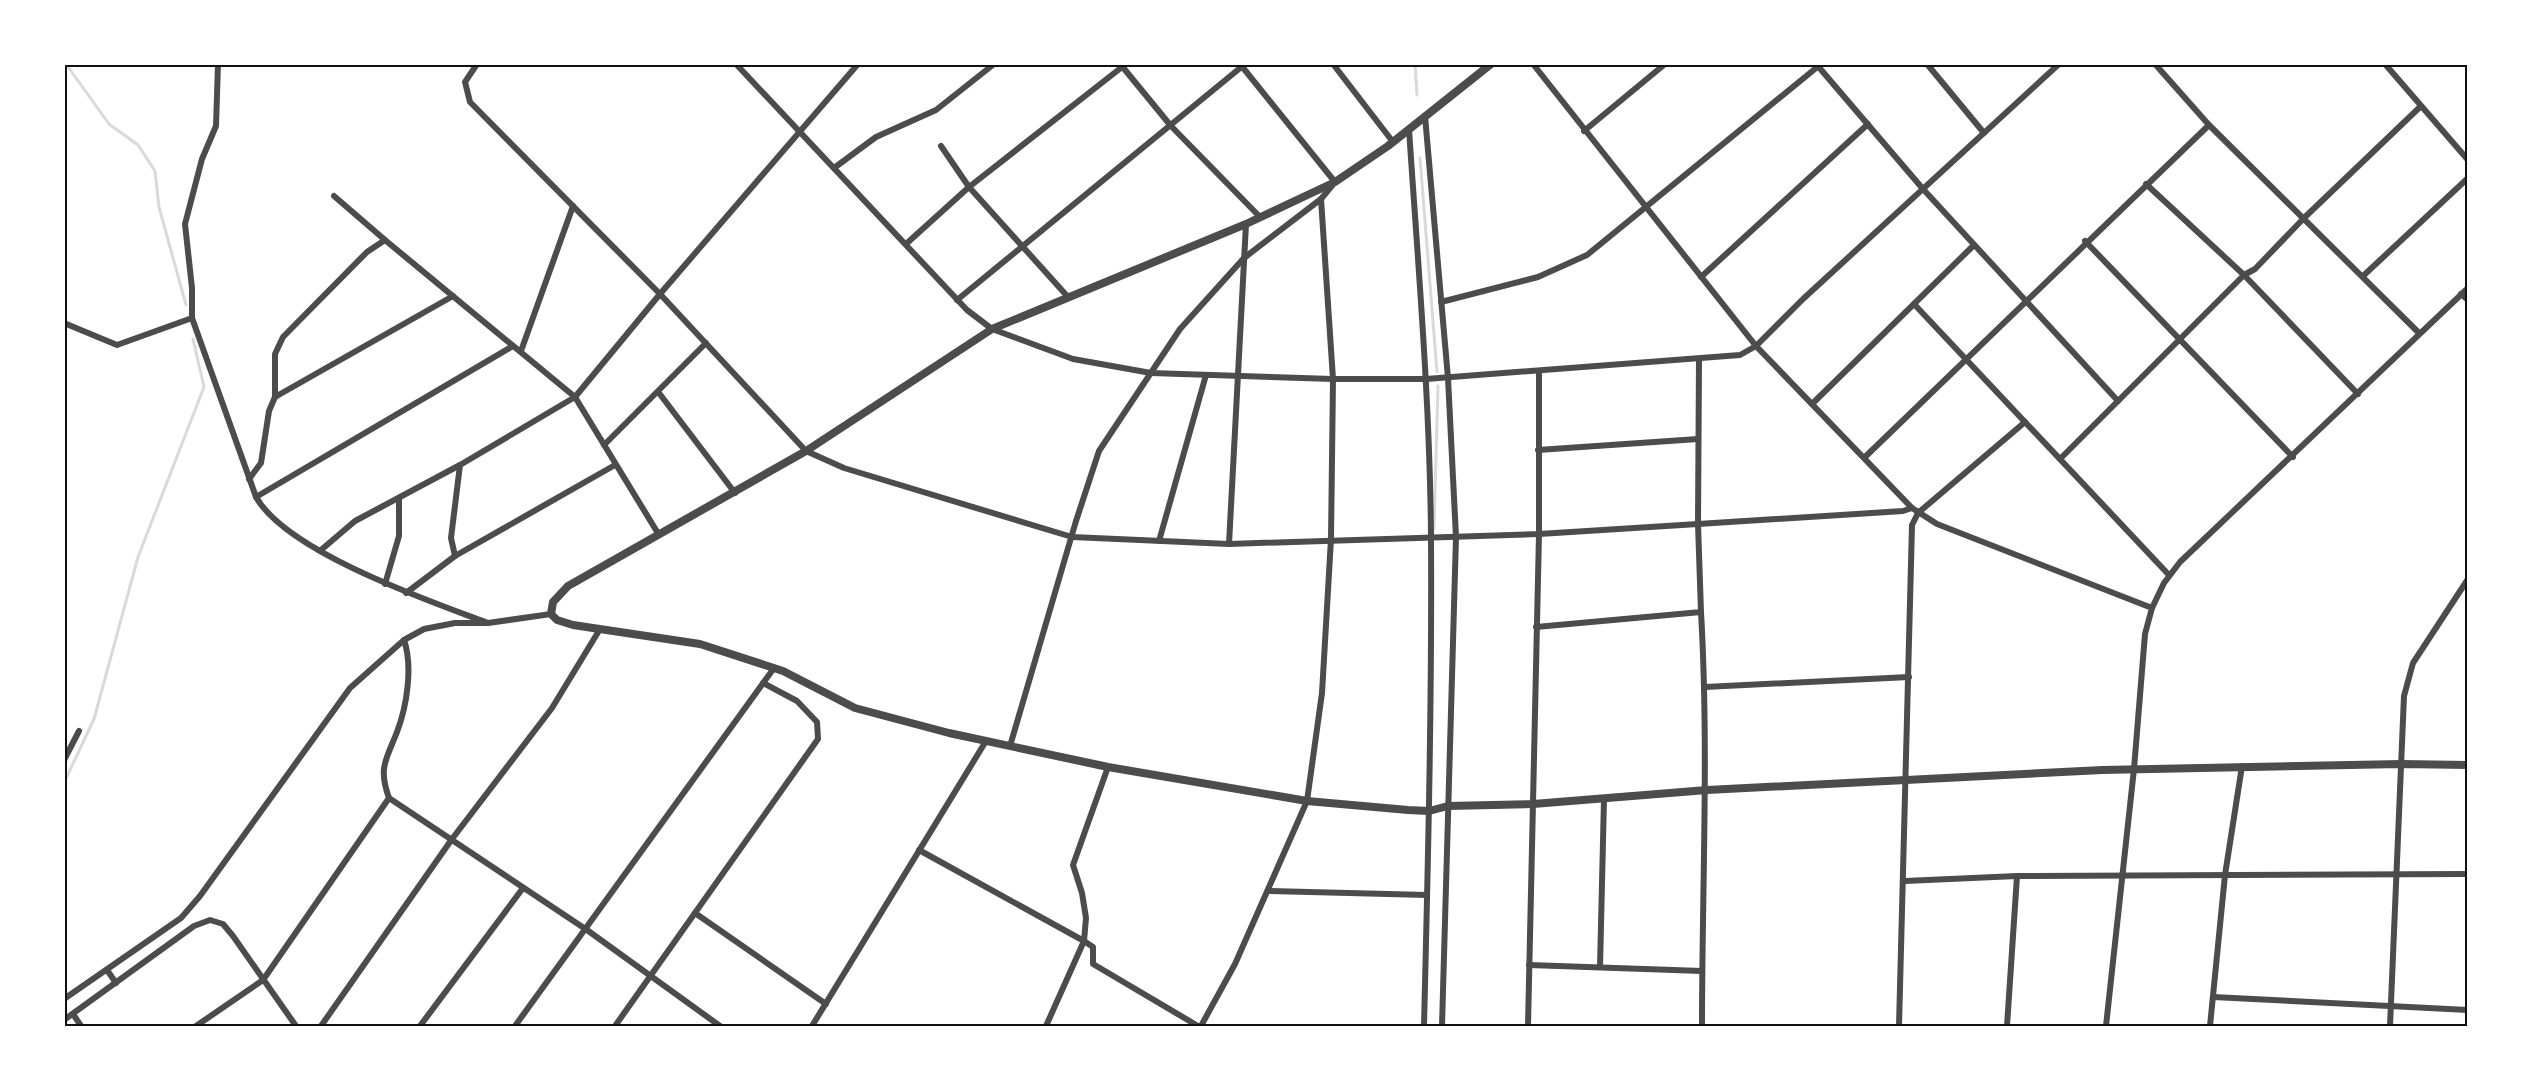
<svg xmlns="http://www.w3.org/2000/svg" width="2532" height="1091" viewBox="0 0 2532 1091" font-family="'Fira Sans',sans-serif">
	<style>
		.lines { fill: none; stroke-linecap: round; stroke-linejoin: round }
		.stream { stroke: #d9d9d9; stroke-width: 3 }
		.minor { stroke: #4c4c4c; stroke-width: 6 }
		.tertiary { stroke: #4c4c4c; stroke-width: 8 }
		.neatline { fill: none; stroke: #111; stroke-width: 2 }
	</style>
	<rect width="100%" height="100%" fill="#fff"/>
	<g class="lines">
		<!-- stream -->
		<g class="stream">
			<polyline points="66,64 109,124 138,145 155,171 159,207 186,305"/>
			<polyline points="1415,64 1417,95"/>
			<polyline points="1420,158 1437,372"/>
			<polyline points="1434,529 1438,386"/>
			<polyline points="64,783 94,719 138,557 204,387 193,339"/>
		</g>
		<!-- minor -->
		<g class="minor">
			<path d="M218,64l-2,62 -14,33 -17,65 7,64v30l64,179c31,55 173,104 232,126"/>
			<polyline points="477,64 465,82 470,102 660,294 806,451 844,468 1072,537 1229,544 1539,534 1698,524 1701,612 1536,627"/>
			<polyline points="736,64 967,310 992,329 1073,359 1151,373 1333,379 1426,379 1740,355 1756,346 1803,299 2059,64"/>
			<polyline points="1333,64 1393,142"/>
			<polyline points="1533,64 1756,346 1912,508 1937,524 2152,608 2145,634 2134,769 2106,1026"/>
			<polyline points="1927,64 1984,133"/>
			<polyline points="2155,64 2209,125 2419,333"/>
			<polyline points="2385,64 2468,160"/>
			<polyline points="1121,65 1171,126 1260,217"/>
			<polyline points="1817,65 1923,189 2118,401"/>
			<polyline points="1425,116 1448,378 1456,537 1442,1026"/>
			<path d="M1409,129c9,136 21,272 22,408 1,163 -3,326 -7,489"/>
			<polyline points="1584,131 1665,64"/>
			<polyline points="941,146 969,187 1068,297"/>
			<polyline points="834,168 876,137 936,110 994,64"/>
			<polyline points="2146,184 2244,275 2358,394"/>
			<polyline points="334,196 385,240"/>
			<polyline points="2085,241 2293,457"/>
			<polyline points="906,244 969,187 1122,67"/>
			<polyline points="2363,276 2468,178"/>
			<polyline points="1701,277 1868,124"/>
			<polyline points="2461,294 2468,300"/>
			<polyline points="957,300 1245,64"/>
			<polyline points="1441,302 1538,277 1587,255 1821,64"/>
			<polyline points="1914,304 2169,575"/>
			<polyline points="64,323 117,345 192,318"/>
			<polyline points="521,351 573,206"/>
			<polyline points="1699,359 1698,524 1903,511 1912,508"/>
			<polyline points="659,393 735,493"/>
			<polyline points="275,397 453,296"/>
			<polyline points="1812,404 1974,245"/>
			<polyline points="604,445 706,343"/>
			<polyline points="1538,450 1698,439"/>
			<polyline points="1865,457 2209,125"/>
			<polyline points="2060,459 2244,275 2255,269 2304,218 2420,107"/>
			<polyline points="249,479 261,463 269,411 275,397 275,354 283,337 367,252 385,240 575,397 659,535"/>
			<polyline points="256,497 513,346"/>
			<polyline points="1159,541 1206,375"/>
			<polyline points="1229,544 1246,224"/>
			<polyline points="321,550 355,521 460,465 575,397 660,294 858,64"/>
			<polyline points="455,556 451,538 460,465"/>
			<polyline points="385,584 399,536 399,499"/>
			<polyline points="406,593 455,556 615,465"/>
			<polyline points="2152,608 2164,583 2180,562 2468,288"/>
			<path d="M1701,612c8,139 1,276 1,414"/>
			<path d="M404,640c9,26 3,66 -7,92 -11,28 -19,36 -8,66l198,132 133,96"/>
			<polyline points="1705,687 1909,677"/>
			<polyline points="1010,746 1076,521 1099,451 1180,329 1244,258 1321,199 1335,182 1240,64"/>
			<polyline points="64,760 79,731"/>
			<polyline points="919,850 1084,941 1093,947 1093,964 1198,1026"/>
			<polyline points="1905,881 2017,876 2468,874"/>
			<polyline points="1269,891 1427,895"/>
			<polyline points="695,913 826,1004"/>
			<polyline points="1529,965 1702,971"/>
			<polyline points="1600,967 1604,799"/>
			<polyline points="107,970 116,983"/>
			<polyline points="2213,997 2468,1010"/>
			<polyline points="64,999 181,918 200,896 350,688 404,640 424,629 455,623 488,623 551,614"/>
			<polyline points="73,1014 81,1026"/>
			<polyline points="64,1020 194,926 210,920 223,924 233,936 296,1026"/>
			<polyline points="196,1026 263,980 389,798"/>
			<polyline points="321,1026 452,839 552,708 600,629"/>
			<polyline points="420,1026 523,888"/>
			<polyline points="515,1026 774,668"/>
			<polyline points="615,1026 818,739 817,722 797,701 763,683"/>
			<polyline points="812,1026 986,741"/>
			<polyline points="1046,1026 1084,941 1086,918 1082,893 1073,865 1108,767"/>
			<polyline points="1201,1026 1235,964 1307,801 1322,693 1331,539 1333,379 1321,199"/>
			<polyline points="1528,1026 1539,534 1539,371"/>
			<polyline points="1899,1026 1912,525 1918,513 2025,422"/>
			<polyline points="2007,1026 2017,876"/>
			<polyline points="2210,1026 2225,875 2242,766"/>
			<polyline points="2390,1026 2404,696 2413,663 2468,579"/>
		</g>
		<!-- tertiary -->
		<polyline class="tertiary" points="1491,64 1388,146 1335,182 1246,224 992,329 806,451 568,586 553,602 551,614 557,620 573,625 700,644 783,671 855,708 949,733 1108,767 1307,801 1408,810 1429,811 1448,806 1533,804 1707,790 2102,770 2401,764 2468,765"/>
	</g>
	<!-- border -->
	<rect width="2532" height="1091" fill="none" stroke="#ffffff" stroke-width="132"/>
	<rect x="66" y="66" width="2400" height="959" class="neatline"/>
</svg>
